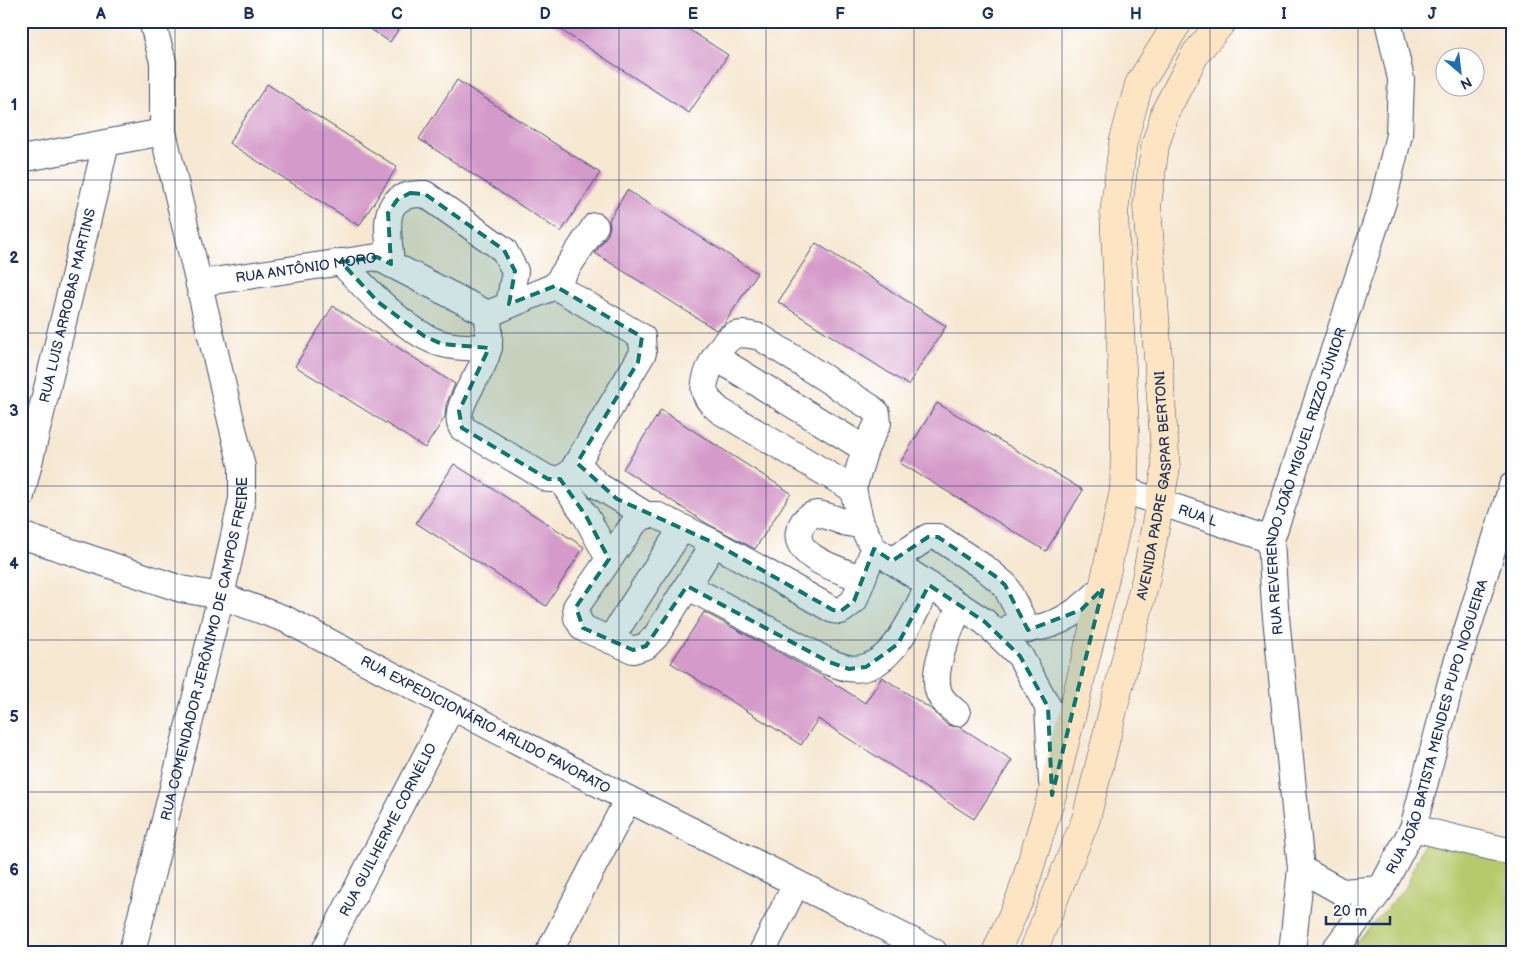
<svg xmlns="http://www.w3.org/2000/svg" width="1533" height="973" viewBox="0 0 1533 973" font-family="'Balsamiq Sans',sans-serif">
	<style>
		.green { fill: #b7c96c; stroke: #697c65 }
		.building { fill: #d49ac9 }
		.lines { fill: none; stroke-linecap: round; stroke-linejoin: round }
		.street-casing { stroke: #3c4b6f; stroke-width: 28 }
		.secondary-casing { stroke: #3c4b6f; stroke-width: 29 }
		.street { stroke: #fff; stroke-width: 26 }
		.secondary { stroke: #fde5c4; stroke-width: 28 }
		.marked { fill: #0f766e; fill-opacity: 0.2; stroke: #0f766e; stroke-width: 4; stroke-dasharray: 10 6; stroke-linejoin: round }
		.grid { fill: none; stroke: #1b2f5e; stroke-width: 1; stroke-opacity: 0.55 }
		.labels { text-anchor: middle; dominant-baseline: central; stroke-width: 4; stroke-linejoin: round; paint-order: stroke }
		.street-label { font-size: 14px; fill: #1b2f5e; stroke: #fff }
		.neatline { fill: none; stroke: #1b2f5e; stroke-width: 2 }
		.grid-label { font-size: 16px; text-anchor: middle; font-weight: bold; fill: #1b2f5e }
	</style>
	<rect width="100%" height="100%" fill="#fff"/>
	<filter id="ink" filterUnits="userSpaceOnUse"><feTurbulence type="fractalNoise" baseFrequency=".02" numOctaves="2"/><feDisplacementMap in="SourceGraphic" scale="10" xChannelSelector="R" yChannelSelector="G"/><feConvolveMatrix kernelMatrix="1 2 1 2 8 2 1 2 1" color-interpolation-filters="sRGB"/></filter>
	<filter id="wash" filterUnits="userSpaceOnUse"><feTurbulence type="fractalNoise" baseFrequency=".0096" numOctaves="4" result="noise"/><feDisplacementMap in="SourceGraphic" scale="20" xChannelSelector="R" yChannelSelector="G"/><feGaussianBlur stdDeviation="1.12" result="paint"/><feColorMatrix in="noise" values="0 0 0 0 0 0 0 0 0 0 0 0 0 0 0 0 0 1.4 0 .05"/><feComposite in="paint" operator="in"/></filter>
	<g filter="url(#wash)">
		<rect width="100%" height="100%" fill="#f6e7d0"/>
		<!-- green -->
		<polygon class="green" points="1425,841 1512,854 1512,952 1348,952 1407,885"/>
		<g id="blocks">
			<!-- building -->
			<g class="building">
				<polygon points="358,21 404,21 390,42"/>
				<polygon points="547,21 676,21 728,55 689,113"/>
				<polygon points="457,80 600,173 561,232 419,139"/>
				<polygon points="267,84 397,167 359,226 229,143"/>
				<polygon points="627,190 757,273 725,323 716,330 595,253 608,234 610,226 609,220"/>
				<polygon points="816,243 946,326 908,385 778,302"/>
				<polygon points="333,306 455,384 446,405 445,417 425,448 295,366"/>
				<polygon points="937,403 1083,490 1046,551 900,463"/>
				<polygon points="661,410 791,493 755,549 706,523 623,469"/>
				<polygon points="454,464 584,547 546,606 416,523"/>
				<polygon points="704,612 819,674 865,703 882,677 931,709 947,725 960,727 1012,760 974,819 818,719 801,745 671,663"/>
			</g>
		</g>
	</g>
	<g filter="url(#ink)">
		<use href="#blocks" fill-opacity="0" stroke="#3c4b6f" stroke-width="1"/>
		<g class="lines">
			<defs>
				<g id="street">
					<polyline points="21,159 163,132"/>
					<path d="M341,262c24,26 67,73 102,82 14,4 31,3 46,4"/>
					<path d="M391,264c-2,-33 -15,-72 34,-70l79,56 11,21 -6,33"/>
					<path id="s1" d="M199,283l178,-26 111,57"/>
					<path d="M555,286l87,51 1,16 -72,120 -11,6h-12l-86,-51c-12,-22 22,-54 26,-79 3,-10 0,-24 0,-35z"/>
					<polyline points="555,286 595,226"/>
					<polyline points="715,357 865,449"/>
					<polyline points="577,463 597,485 646,515"/>
					<polyline points="560,479 586,516 609,559"/>
					<path d="M853,489l-133,-78c-6,-5 -12,-10 -15,-18 -4,-15 15,-50 28,-57 9,-4 18,-1 27,1l110,70 7,6 1,10 -13,26 -12,40 8,35 13,25 111,73 35,34 28,51 4,75"/>
					<path id="s2" d="M1124,490l147,50"/>
					<path id="s3" d="M21,496l85,-352"/>
					<path d="M861,524c-17,2 -31,-10 -45,-10 -7,1 -12,6 -15,12 -15,30 42,45 60,52"/>
					<path id="s4" d="M21,535l160,54 40,7 64,23 343,180 306,153"/>
					<polyline points="714,543 656,636 646,646 633,650 583,628 577,618 576,607 635,522 646,515 656,515 714,543 833,610 841,611 854,601 874,549"/>
					<polyline points="892,561 928,537 938,537 986,569 1005,585 1028,630"/>
					<path d="M687,586l142,76c6,2 13,5 19,6 43,8 65,-54 81,-83"/>
					<path d="M1011,627c38,7 66,-13 92,-39"/>
					<polyline points="610,640 682,528"/>
					<path d="M957,713c-6,-5 -15,-12 -18,-20 -9,-24 12,-66 21,-87"/>
					<polyline points="1413,828 1512,852"/>
					<polyline points="1301,869 1342,892 1381,889"/>
					<path id="s5" d="M132,952l89,-356 21,-97v-32l-79,-335v-70l-11,-41"/>
					<path id="s6" d="M324,952l127,-244"/>
					<polyline points="549,952 628,799"/>
					<polyline points="762,952 796,884"/>
					<path id="s7" d="M1292,952l9,-83 -26,-262 -4,-67 112,-338 16,-67 2,-56 -13,-58"/>
					<path id="s8" d="M1333,952l48,-63 32,-61 38,-146 61,-196"/>
				</g>
				<g id="secondary">
					<polyline points="996,952 1021,896 1052,795 1103,588 1124,490 1125,427 1114,213 1123,143 1139,84 1179,21"/>
					<path id="s9" d="M1033,952l53,-133 60,-241 20,-110 -19,-262 8,-60 11,-36 30,-57 27,-32"/>
				</g>
			</defs>
			<!-- street casing -->
			<use href="#street" class="street-casing"/>
			<!-- secondary casing -->
			<use href="#secondary" class="secondary-casing"/>
			<!-- street -->
			<use href="#street" class="street"/>
			<!-- secondary -->
			<use href="#secondary" class="secondary"/>
		</g>
	</g>
	<!-- marked area -->
	<path class="marked" d="M410,193l15,1 79,56 11,21 -6,33 46,-18 87,51 -4,25 -61,101 40,36 97,44 119,67 8,1 13,-10 20,-52 18,12 36,-24h10l57,39 10,9 23,45 53,-20 22,-22 -51,207 -4,-88 -28,-51 -35,-34 -56,-37 -31,59 -32,23 -17,2 -20,-7 -142,-76 -41,60 -13,4 -50,-22 -7,-21 33,-48 -23,-43 -26,-37h-12l-86,-51 -3,-17 30,-63 -47,-4 -18,-8 -46,-34 -37,-40 36,-5 14,7 -3,-51 9,-13z"/>
	<!-- grid -->
	<path class="grid" d="M175,21v931M323,21v931M471,21v931M619,21v931M766,21v931M914,21v931M1062,21v931M1210,21v931M1358,21v931M21,180h1491M21,333h1491M21,486h1491M21,640h1491M21,792h1491"/>
	<g class="labels">
		<!-- street labels -->
		<g class="street-label">
			<text stroke="none"><textPath href="#s1" startOffset="108">RUA ANTÔNIO MORO</textPath></text>
			<text stroke="none"><textPath href="#s3" startOffset="196">RUA LUIS ARROBAS MARTINS</textPath></text>
			<text stroke="none"><textPath href="#s7" startOffset="478">RUA REVERENDO JOÃO MIGUEL RIZZO JÚNIOR</textPath></text>
			<text stroke="none"><textPath href="#s9" startOffset="485">AVENIDA PADRE GASPAR BERTONI</textPath></text>
			<text stroke="none"><textPath href="#s2" startOffset="78">RUA L</textPath></text>
			<text stroke="none"><textPath href="#s5" startOffset="312">RUA COMENDADOR JERÔNIMO DE CAMPOS FREIRE</textPath></text>
			<text stroke="none"><textPath href="#s4" startOffset="504">RUA EXPEDICIONÁRIO ARLIDO FAVORATO</textPath></text>
			<text stroke="none"><textPath href="#s8" startOffset="252">RUA JOÃO BATISTA MENDES PUPO NOGUEIRA</textPath></text>
			<text stroke="none"><textPath href="#s6" startOffset="138">RUA GUILHERME CORNÉLIO</textPath></text>
		</g>
	</g>
	<!-- margin -->
	<rect width="1533" height="973" fill="none" stroke="#fff" stroke-width="55"/>
	<!-- north arrow -->
	<g transform="translate(1460 72) rotate(152)"><circle r="24" fill="#ffffff" stroke="#a4acbf"/>
	<path d="M0-4L9 19L0 12L-9 19Z" fill="#1f6fb2"/>
	<text y="-8" font-size="14" font-weight="bold" text-anchor="middle" fill="#1b2f5e">N</text>
	</g>
	<!-- scale -->
	<path d="M1326 916v8h64v-8" fill="none" stroke="#1b2f5e" stroke-width="2.5"/>
	<text x="1333" y="916" font-size="15" fill="#1b2f5e" stroke="#ffffff" stroke-width="4" paint-order="stroke">20 m</text>
	<rect x="28" y="28" width="1478" height="918" class="neatline"/>
	<g class="grid-label">
		<text x="101" y="19">A</text>
		<text x="249" y="19">B</text>
		<text x="397" y="19">C</text>
		<text x="545" y="19">D</text>
		<text x="693" y="19">E</text>
		<text x="840" y="19">F</text>
		<text x="988" y="19">G</text>
		<text x="1136" y="19">H</text>
		<text x="1284" y="19">I</text>
		<text x="1432" y="19">J</text>
		<text x="14" y="110">1</text>
		<text x="14" y="263">2</text>
		<text x="14" y="416">3</text>
		<text x="14" y="569">4</text>
		<text x="14" y="722">5</text>
		<text x="14" y="875">6</text>
	</g>
</svg>
